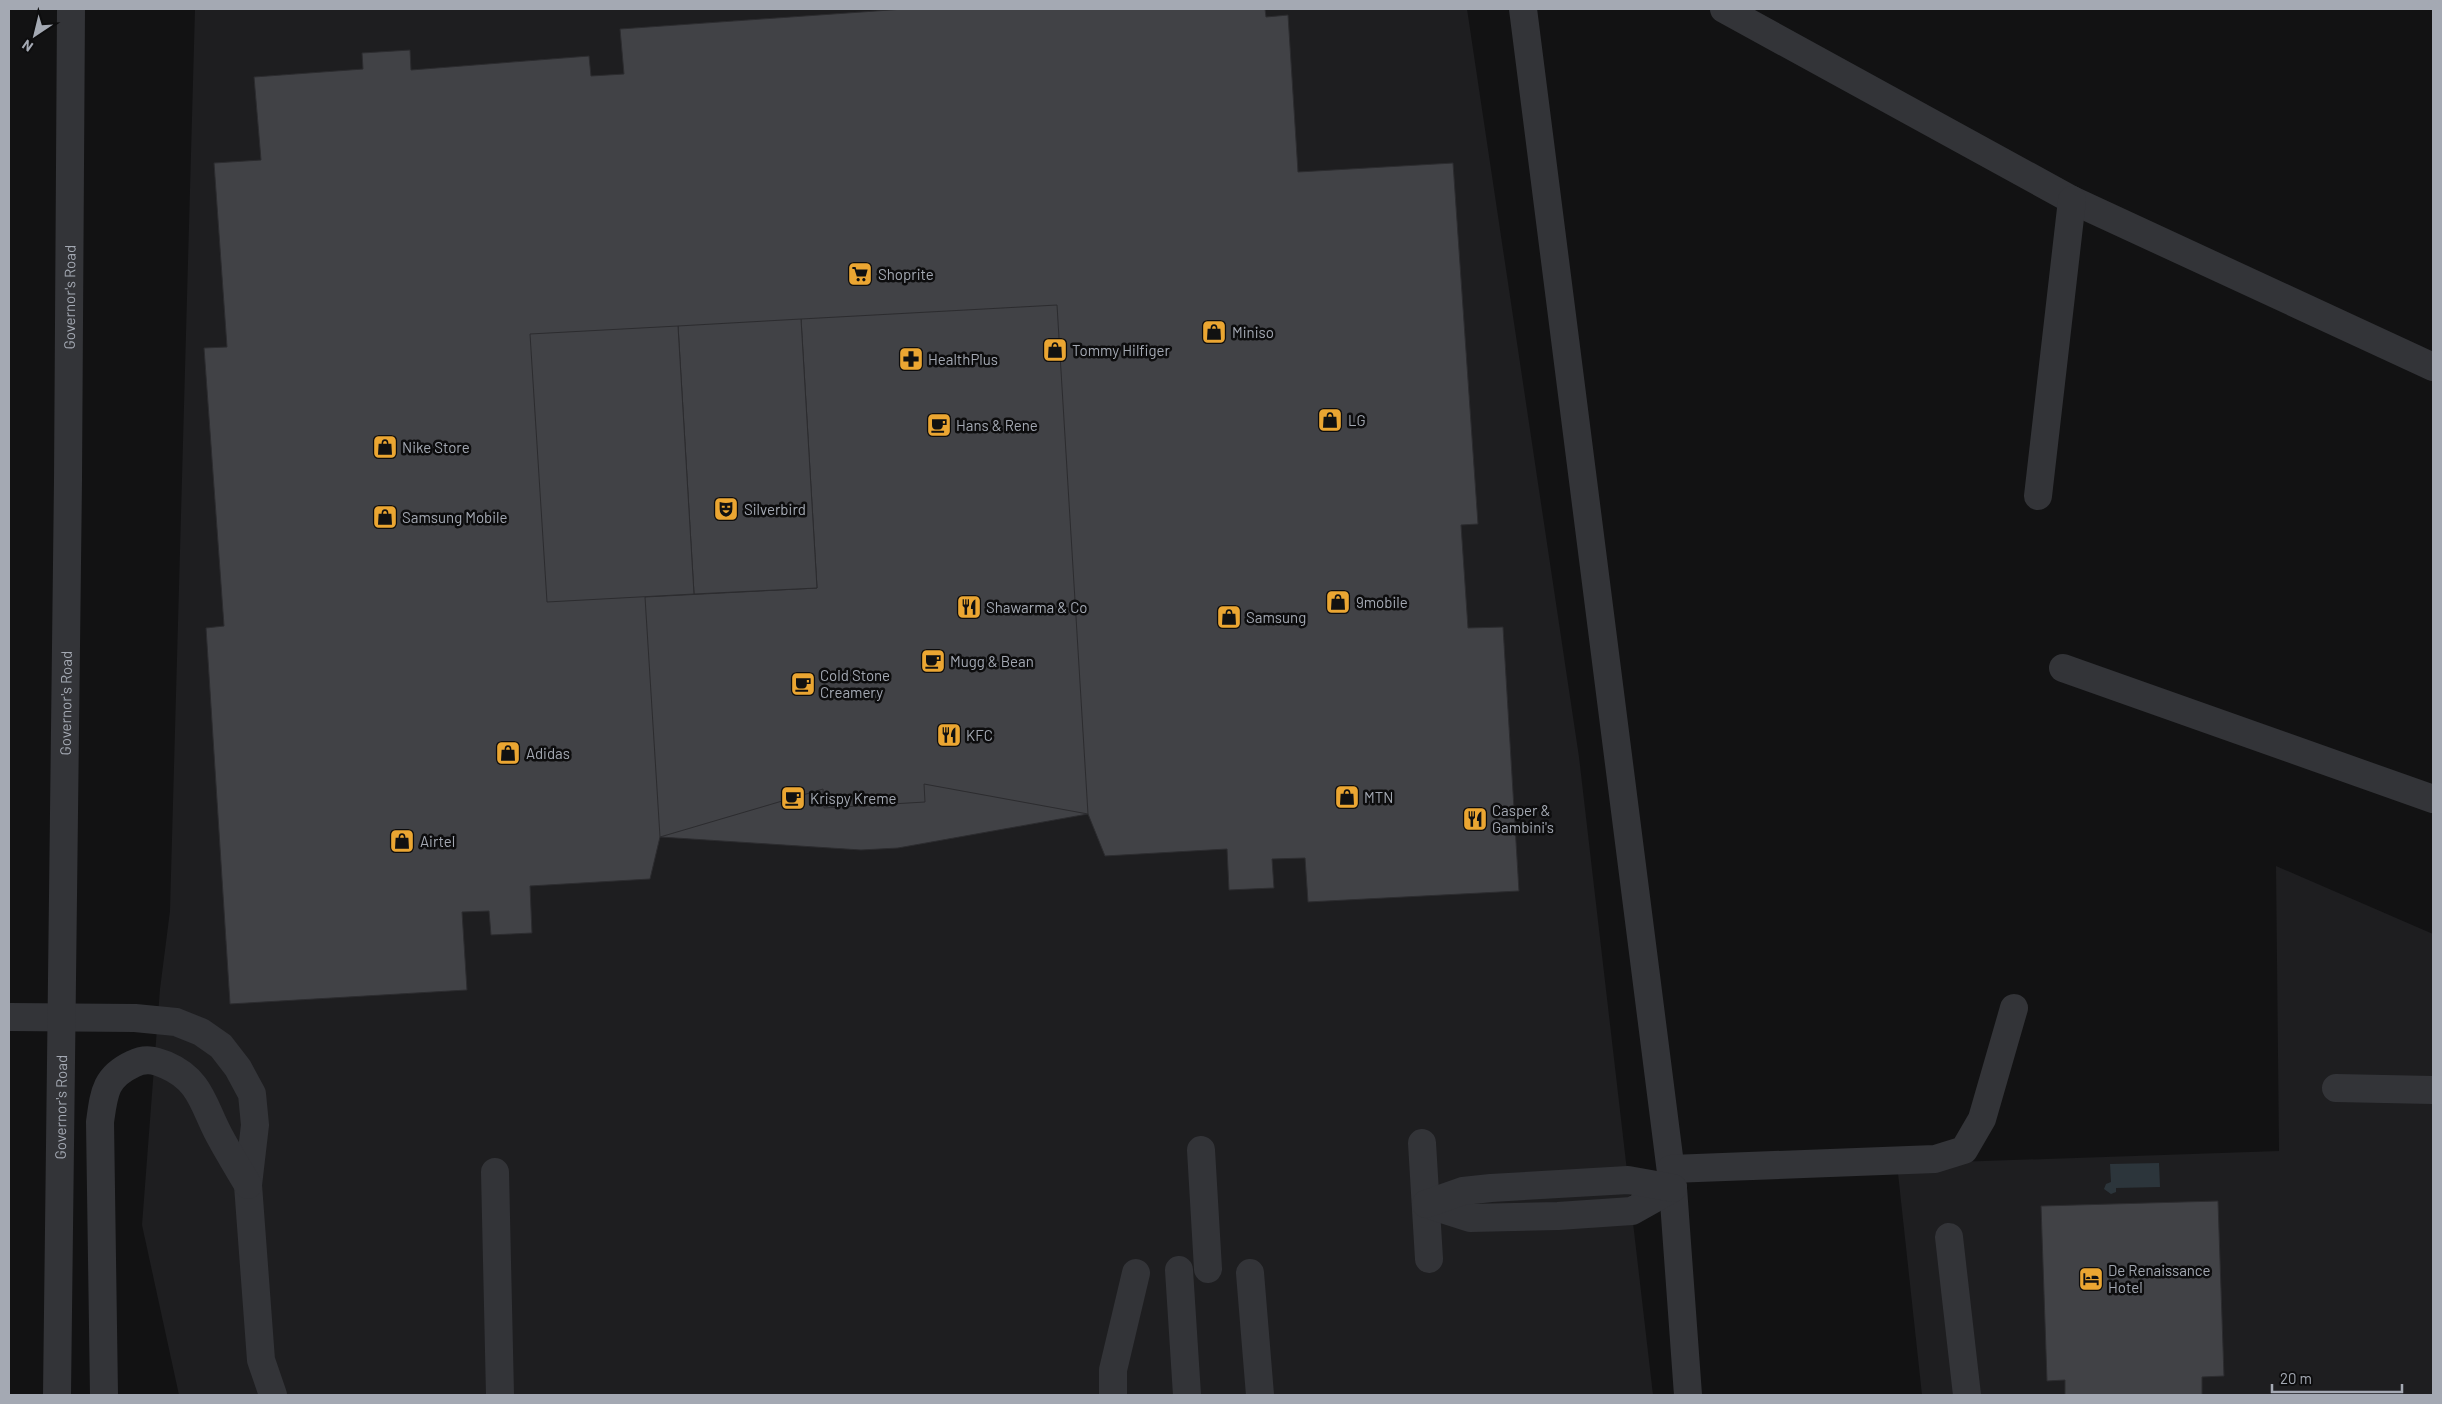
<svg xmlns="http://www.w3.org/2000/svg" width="2442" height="1404" viewBox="0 0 2442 1404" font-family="Barlow,sans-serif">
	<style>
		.built { fill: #1e1e20 }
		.water { fill: #2c353b }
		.building { fill: #414246; stroke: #2c2c2f }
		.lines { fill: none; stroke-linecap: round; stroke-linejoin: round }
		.minor { stroke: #333438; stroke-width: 28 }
		.labels { text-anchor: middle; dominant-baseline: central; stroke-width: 5; stroke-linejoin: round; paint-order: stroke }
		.poi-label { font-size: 15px; fill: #a4a9b3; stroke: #0d0d0e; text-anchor: start }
		.street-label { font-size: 15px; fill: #a4a9b3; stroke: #0d0d0e }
	</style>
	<rect width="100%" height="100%" fill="#121213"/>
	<!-- built -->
	<g class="built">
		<polygon points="195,9 1467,9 1579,757 1653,1395 179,1395 142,1225 160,989 170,911"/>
		<polygon points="2276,866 2433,934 2433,1395 1922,1395 1897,1164 2279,1151"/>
	</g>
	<!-- water -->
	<polygon class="water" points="2159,1163 2160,1187 2116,1188 2116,1192 2111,1194 2104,1189 2106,1184 2111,1182 2110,1164"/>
	<!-- building -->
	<g class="building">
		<polygon points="904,9 1265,9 1266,17 1288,15 1298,172 1453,163 1478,524 1461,525 1468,628 1503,627 1519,891 1308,902 1305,858 1272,859 1274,888 1229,890 1227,849 1105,856 1088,814 898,848 861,850 660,837 650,879 530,886 532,933 491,935 489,911 462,912 467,990 230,1004 206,628 224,626 204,348 227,347 214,163 261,160 254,77 363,69 362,53 410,50 411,70 589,56 591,76 624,74 620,29"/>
		<polygon points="1057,305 1088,814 924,784 925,802 824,808 823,789 660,837 645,597 817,588 801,319"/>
		<polygon points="801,319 817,588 694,594 678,326"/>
		<polygon points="678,326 694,594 547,602 530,334"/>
		<polygon points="2218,1201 2224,1376 2202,1377 2202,1395 2065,1395 2065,1380 2047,1381 2041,1206"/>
	</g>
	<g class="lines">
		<!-- minor -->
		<g class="minor">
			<polyline points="1523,9 1673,1188 1688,1395"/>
			<polyline points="1724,9 2072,200 2433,367"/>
			<polyline points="2038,496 2072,200"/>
			<polyline points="2063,668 2433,799"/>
			<polyline points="9,1017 135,1018 176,1022 201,1032 221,1046 238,1068 252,1094 255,1125 248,1185 261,1360 273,1395"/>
			<polyline points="2336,1088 2433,1090"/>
			<polyline points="1422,1143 1429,1259"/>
			<polyline points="1201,1150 1208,1269"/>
			<polyline points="1671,1169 1935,1159 1964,1150 1982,1119 2014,1008"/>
			<polyline points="495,1172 500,1395"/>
			<polyline points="1426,1204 1470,1218 1558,1216 1632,1211 1673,1188"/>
			<polyline points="1426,1204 1463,1191 1491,1188 1628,1180 1673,1188"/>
			<polyline points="1949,1237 1967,1395"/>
			<polyline points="1179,1270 1187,1395"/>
			<polyline points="1250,1273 1260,1395"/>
			<path id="s1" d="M57,1395l11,-915 3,-471"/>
			<path d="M104,1395l-4,-273c4,-29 5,-45 33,-58 12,-6 21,-4 33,1 35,15 37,40 53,70 9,17 19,33 29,50"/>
			<polyline points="1113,1395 1113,1370 1136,1273"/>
		</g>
	</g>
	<!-- icons -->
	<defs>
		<symbol id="supermarket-square" viewBox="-11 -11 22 22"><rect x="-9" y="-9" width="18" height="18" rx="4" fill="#eba632" stroke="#0d0d0e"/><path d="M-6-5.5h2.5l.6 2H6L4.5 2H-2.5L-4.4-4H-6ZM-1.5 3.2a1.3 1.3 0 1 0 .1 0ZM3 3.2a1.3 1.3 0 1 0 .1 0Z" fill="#111"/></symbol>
		<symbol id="shop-square" viewBox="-11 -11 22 22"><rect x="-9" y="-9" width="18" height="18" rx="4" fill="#eba632" stroke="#0d0d0e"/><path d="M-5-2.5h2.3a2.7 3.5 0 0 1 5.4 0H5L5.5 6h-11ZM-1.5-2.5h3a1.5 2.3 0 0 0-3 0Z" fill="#111"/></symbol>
		<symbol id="pharmacy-square" viewBox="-11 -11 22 22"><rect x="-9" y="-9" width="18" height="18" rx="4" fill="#eba632" stroke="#0d0d0e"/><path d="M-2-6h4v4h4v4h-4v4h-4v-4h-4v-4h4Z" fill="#111"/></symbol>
		<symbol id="cafe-square" viewBox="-11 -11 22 22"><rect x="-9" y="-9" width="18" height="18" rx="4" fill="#eba632" stroke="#0d0d0e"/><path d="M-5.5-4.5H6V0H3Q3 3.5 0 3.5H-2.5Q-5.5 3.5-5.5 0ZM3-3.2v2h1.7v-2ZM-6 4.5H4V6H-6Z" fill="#111"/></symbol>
		<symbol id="theatre-square" viewBox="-11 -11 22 22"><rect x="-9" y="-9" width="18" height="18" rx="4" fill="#eba632" stroke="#0d0d0e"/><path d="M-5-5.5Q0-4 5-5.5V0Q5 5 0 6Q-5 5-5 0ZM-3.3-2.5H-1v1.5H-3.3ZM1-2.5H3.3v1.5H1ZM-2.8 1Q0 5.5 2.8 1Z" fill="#111"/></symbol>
		<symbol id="restaurant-square" viewBox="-11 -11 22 22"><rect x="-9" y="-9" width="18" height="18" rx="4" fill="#eba632" stroke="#0d0d0e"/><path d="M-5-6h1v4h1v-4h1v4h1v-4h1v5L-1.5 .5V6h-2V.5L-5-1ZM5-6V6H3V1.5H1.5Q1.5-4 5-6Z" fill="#111"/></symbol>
		<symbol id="hotel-square" viewBox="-11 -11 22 22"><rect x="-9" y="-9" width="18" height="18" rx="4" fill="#eba632" stroke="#0d0d0e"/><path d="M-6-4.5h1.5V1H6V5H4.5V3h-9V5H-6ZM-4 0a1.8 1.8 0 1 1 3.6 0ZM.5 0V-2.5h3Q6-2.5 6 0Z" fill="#111"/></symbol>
	</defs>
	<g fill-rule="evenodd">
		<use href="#supermarket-square" x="846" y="260" width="28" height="28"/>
		<use href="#shop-square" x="1200" y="318" width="28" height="28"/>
		<use href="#shop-square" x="1041" y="336" width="28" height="28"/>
		<use href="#pharmacy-square" x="897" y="345" width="28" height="28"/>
		<use href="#shop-square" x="1316" y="406" width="28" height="28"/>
		<use href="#cafe-square" x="925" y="411" width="28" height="28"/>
		<use href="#shop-square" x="371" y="433" width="28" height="28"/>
		<use href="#theatre-square" x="712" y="495" width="28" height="28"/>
		<use href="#shop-square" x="371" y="503" width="28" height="28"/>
		<use href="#shop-square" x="1324" y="588" width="28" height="28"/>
		<use href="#restaurant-square" x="955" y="593" width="28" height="28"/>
		<use href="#shop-square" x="1215" y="603" width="28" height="28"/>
		<use href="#cafe-square" x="919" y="647" width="28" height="28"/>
		<use href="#cafe-square" x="789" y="670" width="28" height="28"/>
		<use href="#restaurant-square" x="935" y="721" width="28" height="28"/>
		<use href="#shop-square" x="494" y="739" width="28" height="28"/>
		<use href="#shop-square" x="1333" y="783" width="28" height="28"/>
		<use href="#cafe-square" x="779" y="784" width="28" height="28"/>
		<use href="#restaurant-square" x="1461" y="805" width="28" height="28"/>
		<use href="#shop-square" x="388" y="827" width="28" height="28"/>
		<use href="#hotel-square" x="2077" y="1265" width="28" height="28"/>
	</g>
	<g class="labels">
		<!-- poi labels -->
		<g class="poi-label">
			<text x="878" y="274">Shoprite</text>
			<text x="1232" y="332">Miniso</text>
			<text x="1072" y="350">Tommy Hilfiger</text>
			<text x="928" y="359">HealthPlus</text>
			<text x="1348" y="420">LG</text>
			<text x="956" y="425">Hans &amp; Rene</text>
			<text x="402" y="447">Nike Store</text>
			<text x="744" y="509">Silverbird</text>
			<text x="402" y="517">Samsung Mobile</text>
			<text x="1356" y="602">9mobile</text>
			<text x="986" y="607">Shawarma &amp; Co</text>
			<text x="1246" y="617">Samsung</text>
			<text x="950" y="661">Mugg &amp; Bean</text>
			<text x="820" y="675">Cold Stone<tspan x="820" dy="17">Creamery</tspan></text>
			<text x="966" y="735">KFC</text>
			<text x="526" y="753">Adidas</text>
			<text x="1364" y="797">MTN</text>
			<text x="810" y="798">Krispy Kreme</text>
			<text x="1492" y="810">Casper &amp;<tspan x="1492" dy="17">Gambini's</tspan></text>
			<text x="420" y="841">Airtel</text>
			<text x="2108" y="1270">De Renaissance<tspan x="2108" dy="17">Hotel</tspan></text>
		</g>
		<!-- street labels -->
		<g class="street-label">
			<text stroke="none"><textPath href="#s1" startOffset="1098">Governor's Road</textPath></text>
			<text stroke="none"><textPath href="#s1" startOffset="692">Governor's Road</textPath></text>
			<text stroke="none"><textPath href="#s1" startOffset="288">Governor's Road</textPath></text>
		</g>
	</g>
	<!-- border -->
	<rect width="2442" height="1404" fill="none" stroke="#a4a9b3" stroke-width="20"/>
	<!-- north arrow -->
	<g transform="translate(35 35) rotate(215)" stroke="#0d0d0e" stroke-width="4" paint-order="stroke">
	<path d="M0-4L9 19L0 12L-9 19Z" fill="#a4a9b3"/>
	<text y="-8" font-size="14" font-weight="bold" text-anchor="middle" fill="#a4a9b3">N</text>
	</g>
	<!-- scale -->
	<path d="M2272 1384v8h130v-8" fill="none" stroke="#a4a9b3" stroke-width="2.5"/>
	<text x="2280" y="1384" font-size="15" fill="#a4a9b3" stroke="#0d0d0e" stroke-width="4" paint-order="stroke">20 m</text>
</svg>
